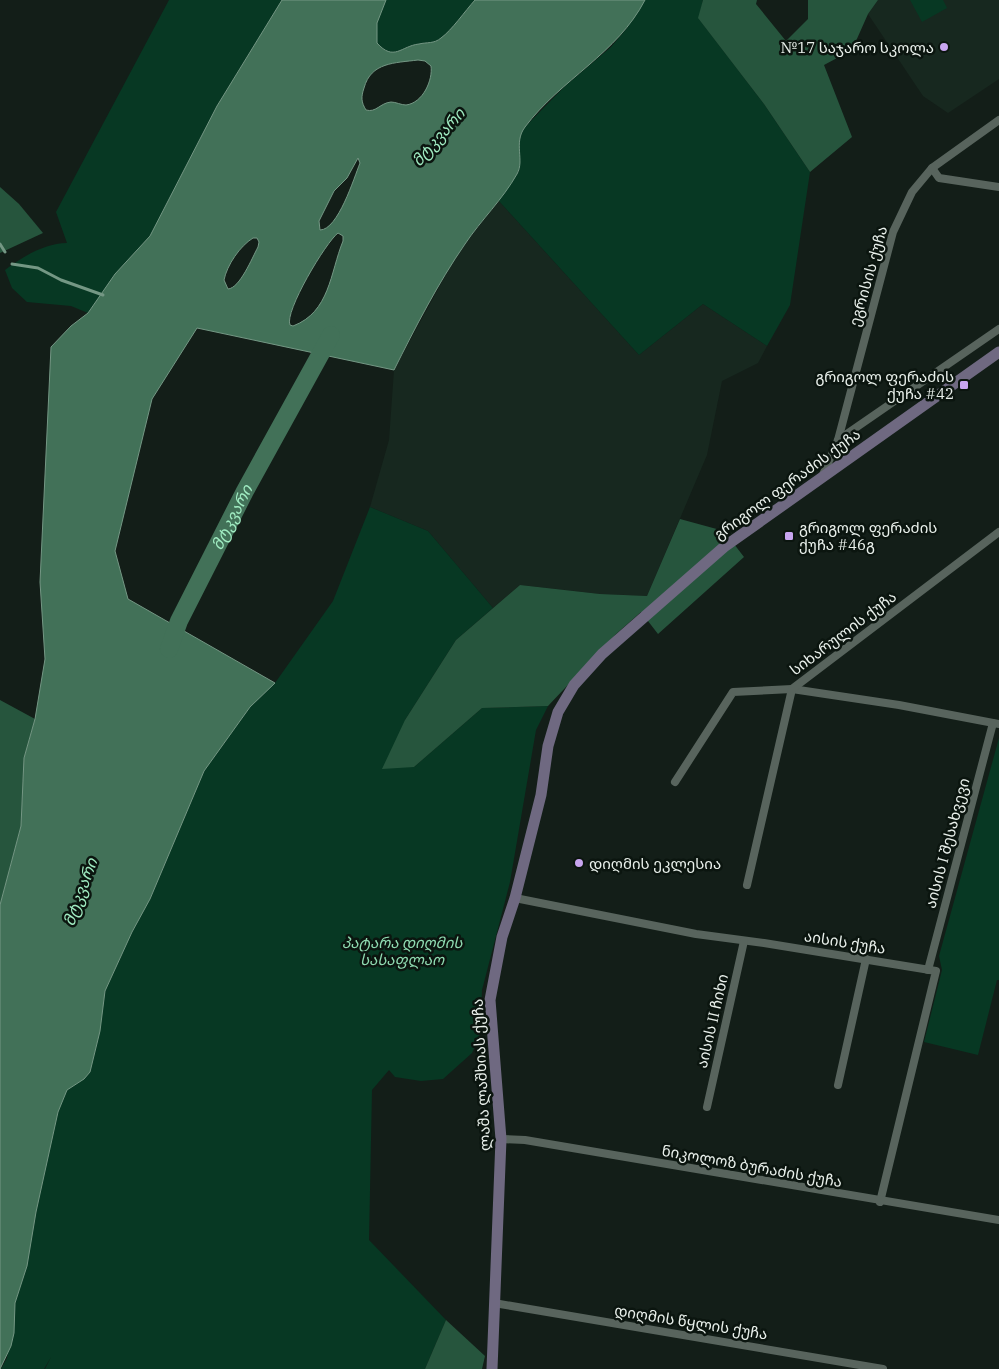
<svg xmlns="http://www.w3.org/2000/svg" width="999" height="1369" viewBox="0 0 999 1369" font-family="'IBM Plex Serif','Noto Sans Georgian',serif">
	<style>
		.built { fill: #17281f }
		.green { fill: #073823 }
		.forest { fill: #26553d }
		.water { fill: #427158; stroke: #749784; fill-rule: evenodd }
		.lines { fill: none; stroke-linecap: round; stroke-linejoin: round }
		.stream { stroke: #749784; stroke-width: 3 }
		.river { stroke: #427158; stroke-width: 18 }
		.street { stroke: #58645d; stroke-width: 8 }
		.secondary { stroke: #6f6981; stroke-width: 11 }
		.poi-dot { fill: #c8a5ef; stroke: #0b150f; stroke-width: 2 }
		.labels { text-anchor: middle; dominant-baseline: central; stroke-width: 5; stroke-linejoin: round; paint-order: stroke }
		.poi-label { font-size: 15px; fill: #e9f0eb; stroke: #0b150f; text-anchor: end }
		.street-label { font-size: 15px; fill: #e9f0eb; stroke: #0b150f }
		.park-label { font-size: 15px; font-style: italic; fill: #8fdbb1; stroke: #0b150f }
		.water-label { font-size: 16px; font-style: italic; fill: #a0ecc2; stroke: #0b150f }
	</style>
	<rect width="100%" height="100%" fill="#131e18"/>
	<!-- built -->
	<g class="built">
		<polygon points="878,0 999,0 999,79 948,113 923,96 868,14"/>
		<polygon points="498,200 639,355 703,304 767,346 758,363 722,381 707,455 647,596 600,594 520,585 493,608 428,531 370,507 389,440 394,370 456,256"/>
	</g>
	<!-- green -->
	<g class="green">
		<path d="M169,0h113l-65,106 -67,130 -35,38 -27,39 -17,-7 -44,-4 -15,-14 -7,-18c17,-13 40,-27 62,-27l-11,-31z"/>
		<path d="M386,0h89c-10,11 -23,30 -34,38 -7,6 -14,4 -22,6 -18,2 -25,18 -42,-1v-20z"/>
		<polygon points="645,0 703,0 699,19 764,104 810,172 790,305 767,346 703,304 639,355 498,200 519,171 518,141 524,128 565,86 611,47 627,28"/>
		<polygon points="910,0 943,0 947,8 922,22"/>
		<polygon points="370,507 428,531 493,608 456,640 405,720 414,767 482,708 548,706 536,730 510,882 482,990 480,1034 472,1053 443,1079 421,1081 395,1077 389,1070 372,1090 369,1240 446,1320 425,1369 45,1369 51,1357 44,1369 1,1369 7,1358 15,1303 27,1266 36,1212 58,1112 67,1089 84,1079 90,1072 100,1031 105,991 132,932 150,899 204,771 250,707 275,683 333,601"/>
		<polygon points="999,738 999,980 997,980 978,1055 924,1042 942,970 939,956"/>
	</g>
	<!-- forest -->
	<g class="forest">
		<polygon points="703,0 757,0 756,4 786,41 808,19 808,0 878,0 868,14 852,50 824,65 852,137 810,172 764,104 698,18"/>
		<polygon points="0,187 19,204 43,233 0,253"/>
		<polygon points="680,519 724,531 744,557 658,634 641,612 616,634 548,706 482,708 414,767 382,769 405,720 456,640 520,585 600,594 647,596"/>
		<polygon points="0,700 35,719 24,758 21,826 0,905"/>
		<polygon points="446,1320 485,1356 482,1369 425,1369"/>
	</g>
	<!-- water -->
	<path class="water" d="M282,0h104l-9,23v20c17,19 24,3 42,1 8,-2 15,0 22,-6 11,-8 24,-27 34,-38h170c-28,54 -84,79 -120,127 -12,16 0,33 -8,47 -14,25 -36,46 -52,70 -27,39 -50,84 -71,126l-197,-42 -45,71 -37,152 13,48 147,84 -25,24 -46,64 -54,128 -18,33 -27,59 -5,40 -10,41 -6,7 -17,11 -9,22 -22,100 -9,54 -12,37 -1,30 -3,13 -11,23v-464l21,-79 3,-68 11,-39 10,-60 -5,-77 11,-235 20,-21 17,-13 27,-39 35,-38 67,-130zM418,60l7,1 6,5c2,14 -8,37 -25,39 -5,0 -10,-3 -15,-3 -11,1 -15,11 -25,8 -5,-8 -5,-13 -2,-22 7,-26 31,-25 54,-28zM358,158l2,5c-6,15 -22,67 -40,67l-1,-9 15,-30 13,-13zM338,233l5,3v5c-13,32 -13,71 -50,85l-3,-1c-6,-13 36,-83 48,-92zM253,238h4l2,4 -1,5c-6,11 -18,41 -30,42l-4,-9c3,-15 16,-34 29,-42z"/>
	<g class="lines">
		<!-- stream -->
		<g class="stream">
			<polyline points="0,244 5,252"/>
			<polyline points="12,264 38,268 61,280 103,295"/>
		</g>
		<!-- river -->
		<path class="river" id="s1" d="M169,649l10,-28 66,-130 86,-156"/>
		<!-- street -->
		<g class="street">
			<polyline points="932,168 939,178 999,187"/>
			<polyline points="838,440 999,329"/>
			<polyline points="822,477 838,440 893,232 912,192 932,168 999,120"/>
			<polyline points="675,782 733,692 792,689 899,705 999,724"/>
			<polyline points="747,885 792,689 999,532"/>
			<polyline points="515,898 696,934 764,943 936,971 880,1202"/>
			<polyline points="928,970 993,723"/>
			<polyline points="838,1085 866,959"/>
			<polyline points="707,1107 744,941"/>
			<polyline points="501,1139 525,1140 999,1220"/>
			<polyline points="494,1303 883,1369"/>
		</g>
		<!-- secondary -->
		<polyline class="secondary" points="492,1369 501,1139 490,1000 502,937 515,898 541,795 548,746 558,712 574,685 602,654 724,547 999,352"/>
	</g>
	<!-- markers -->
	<g class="poi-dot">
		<circle cx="944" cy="47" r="5"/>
		<rect x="959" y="380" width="10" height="10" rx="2.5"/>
		<rect x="784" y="531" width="10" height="10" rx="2.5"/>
		<circle cx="579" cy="863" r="5"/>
	</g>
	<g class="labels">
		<!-- poi labels -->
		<g class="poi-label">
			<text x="934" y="47">№17 საჯარო სკოლა</text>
			<text x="954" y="376">გრიგოლ ფერაძის<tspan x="954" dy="17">ქუჩა #42</tspan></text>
			<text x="799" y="527" text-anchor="start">გრიგოლ ფერაძის<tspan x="799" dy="17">ქუჩა #46გ</tspan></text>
			<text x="589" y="863" text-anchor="start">დიღმის ეკლესია</text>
		</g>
		<!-- street labels -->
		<g class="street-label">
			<text transform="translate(868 276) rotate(-74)">ეგრისის ქუჩა</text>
			<text transform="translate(787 484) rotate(-36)">გრიგოლ ფერაძის ქუჩა</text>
			<text transform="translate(843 633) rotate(-37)">სიხარულის ქუჩა</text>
			<text transform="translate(947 843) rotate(-75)">აისის I შესახვევი</text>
			<text transform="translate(845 942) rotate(9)">აისის ქუჩა</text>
			<text transform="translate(712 1021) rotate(-77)">აისის II ჩიხი</text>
			<text transform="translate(481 1075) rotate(-93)">ლაშა ლაშხიას ქუჩა</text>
			<text transform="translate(752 1166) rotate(10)">ნიკოლოზ ბურაძის ქუჩა</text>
			<text transform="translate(691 1322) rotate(9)">დიღმის წყლის ქუჩა</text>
		</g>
		<!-- park labels -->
		<g class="park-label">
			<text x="402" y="942">პატარა დიღმის<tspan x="402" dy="17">სასაფლაო</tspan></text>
		</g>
		<!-- water labels -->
		<g class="water-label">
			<text transform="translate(438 137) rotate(-49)">მტკვარი</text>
			<text stroke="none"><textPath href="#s1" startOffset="146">მტკვარი</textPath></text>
			<text transform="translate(80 892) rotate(-70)">მტკვარი</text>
		</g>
	</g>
</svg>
